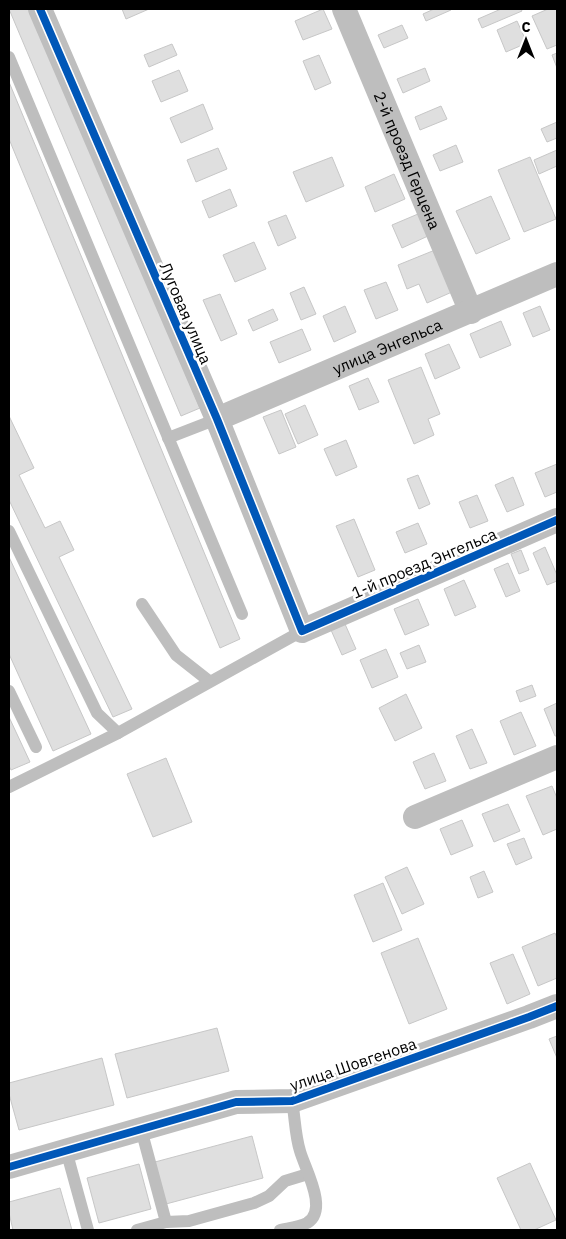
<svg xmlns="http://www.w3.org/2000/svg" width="566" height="1239" viewBox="0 0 566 1239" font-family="'IBM Plex Sans',sans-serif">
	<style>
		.building { fill: #dfdfdf; stroke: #c7c7c7 }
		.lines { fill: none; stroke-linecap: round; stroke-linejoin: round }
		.lane { stroke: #bebebe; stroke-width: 12 }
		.street { stroke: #bebebe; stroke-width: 24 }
		.cycleway-casing { stroke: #fff; stroke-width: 11 }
		.cycleway { stroke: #0057b8; stroke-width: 8 }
		.labels { text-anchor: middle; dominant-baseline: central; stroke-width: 5; stroke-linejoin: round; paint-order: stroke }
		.street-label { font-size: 16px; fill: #000; stroke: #fff }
	</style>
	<rect width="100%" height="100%" fill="#fff"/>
	<!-- building -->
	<g class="building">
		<polygon points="9,9 30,9 200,408 181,416"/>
		<polygon points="122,9 149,9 126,19"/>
		<polygon points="323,9 332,29 303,40 295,21"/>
		<polygon points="434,9 451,9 451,10 426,21 423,14"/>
		<polygon points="501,9 521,9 522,11 482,28 478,19"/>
		<polygon points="548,9 557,9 557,45 547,49 532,16"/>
		<polygon points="517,21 527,43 506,52 497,30"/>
		<polygon points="402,25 408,38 384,48 378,35"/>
		<polygon points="172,44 177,55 149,67 144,55"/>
		<polygon points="557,53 557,68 552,55"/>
		<polygon points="319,55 331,83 315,90 303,61"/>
		<polygon points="425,68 430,81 403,93 397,79"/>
		<polygon points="179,70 188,91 161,102 152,81"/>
		<polygon points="9,82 240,639 220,648 9,139"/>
		<polygon points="203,104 213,129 181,143 170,118"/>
		<polygon points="441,106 447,119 420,130 415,117"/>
		<polygon points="557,122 557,138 547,142 541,129"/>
		<polygon points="456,145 463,162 440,171 433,155"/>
		<polygon points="218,148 227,169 196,182 187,160"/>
		<polygon points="557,150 557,166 539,174 534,160"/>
		<polygon points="332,157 344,186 306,202 293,172"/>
		<polygon points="530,157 556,219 524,232 498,170"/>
		<polygon points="394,174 405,199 375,212 365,187"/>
		<polygon points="230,189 237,206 209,218 202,201"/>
		<polygon points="491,196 510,239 476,254 456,211"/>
		<polygon points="418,214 428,236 402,248 392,225"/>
		<polygon points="286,215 296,238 278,246 268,222"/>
		<polygon points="254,242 266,269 235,282 223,255"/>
		<polygon points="435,250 452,292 427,303 419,284 407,289 398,265"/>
		<polygon points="386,282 398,310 376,319 364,290"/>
		<polygon points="304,287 316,314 301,320 290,293"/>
		<polygon points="220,294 237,334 221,341 203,300"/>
		<polygon points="345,306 356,332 334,342 323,316"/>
		<polygon points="540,306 550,330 533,337 523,313"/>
		<polygon points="273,309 278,320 253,331 248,320"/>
		<polygon points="501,321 511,345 480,358 470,334"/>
		<polygon points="302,329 311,350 279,363 270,342"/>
		<polygon points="449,344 460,368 435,379 425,354"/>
		<polygon points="421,367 440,414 428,419 434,435 414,444 388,380"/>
		<polygon points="368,378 379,402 359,410 349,386"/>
		<polygon points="305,405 318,435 298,444 285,414"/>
		<polygon points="281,410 296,447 279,454 263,417"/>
		<polygon points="9,416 34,468 19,475 45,528 60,521 74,550 59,557 132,709 113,717 9,500"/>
		<polygon points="346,440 357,467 336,476 324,449"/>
		<polygon points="557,464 557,492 545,497 535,473"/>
		<polygon points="418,475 430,504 419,509 407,479"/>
		<polygon points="513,477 524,505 507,512 495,485"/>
		<polygon points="477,495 488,521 470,528 459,502"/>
		<polygon points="354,519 375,570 358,577 336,526"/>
		<polygon points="418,523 427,544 405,553 396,532"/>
		<polygon points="545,547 557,575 557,581 547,585 533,553"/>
		<polygon points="521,550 529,570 519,574 511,554"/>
		<polygon points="9,557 91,734 53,751 9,654"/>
		<polygon points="508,563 520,591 506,597 494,569"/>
		<polygon points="464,580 476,607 455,616 444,589"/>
		<polygon points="418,599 429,625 405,635 394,609"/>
		<polygon points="345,624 356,649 342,655 331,630"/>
		<polygon points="419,645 426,662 407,669 400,653"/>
		<polygon points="386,649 398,677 372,688 360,660"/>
		<polygon points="532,685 536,696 520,702 516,691"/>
		<polygon points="406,694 422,728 395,741 379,708"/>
		<polygon points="557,703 557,736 555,736 544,709"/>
		<polygon points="521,712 536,746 514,755 500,721"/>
		<polygon points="9,717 30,762 11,770 9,766"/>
		<polygon points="472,729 487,763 470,769 456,736"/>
		<polygon points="434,753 446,781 425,789 413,762"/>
		<polygon points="166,758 192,822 153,837 127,774"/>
		<polygon points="552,786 557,798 557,829 543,835 526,796"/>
		<polygon points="508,804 520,831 494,842 482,814"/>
		<polygon points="462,820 473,846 451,855 440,829"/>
		<polygon points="524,838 532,858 516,865 507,844"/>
		<polygon points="407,867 424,904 402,914 385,877"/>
		<polygon points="484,871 493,892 478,898 470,877"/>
		<polygon points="383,883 402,930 373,942 354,895"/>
		<polygon points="555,933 557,938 557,978 538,986 522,947"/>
		<polygon points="418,938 447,1009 409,1024 381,953"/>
		<polygon points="513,954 530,994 507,1004 490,963"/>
		<polygon points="217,1028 229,1071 127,1098 115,1054"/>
		<polygon points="557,1036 557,1058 549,1039"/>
		<polygon points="102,1058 114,1105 19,1130 9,1094 9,1083"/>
		<polygon points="252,1136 263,1178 166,1204 155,1162"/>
		<polygon points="530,1163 556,1220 534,1230 521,1230 497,1178"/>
		<polygon points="139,1164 151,1209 99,1223 87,1178"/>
		<polygon points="60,1188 72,1230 13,1230 9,1213 9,1202"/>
	</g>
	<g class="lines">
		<!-- lane -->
		<g class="lane">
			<polyline points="9,57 242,614"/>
			<polyline points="168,438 217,419"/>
			<polyline points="9,531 97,713 118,733"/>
			<polyline points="142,604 176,655 209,681"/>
			<polyline points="9,691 36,747"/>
			<polyline points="9,787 118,733 302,631"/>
			<polyline points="141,1129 166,1222"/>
			<polyline points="66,1150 88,1230"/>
			<polyline points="137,1230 166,1222 189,1221 254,1203 269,1196 285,1181 308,1174"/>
			<path d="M280,1230c9,-2 19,-3 27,-7 22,-13 -2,-54 -7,-72 -5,-16 -5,-34 -8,-50"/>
		</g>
		<!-- street -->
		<g class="street">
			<polyline points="40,9 217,419 302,631 557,520"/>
			<path id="s1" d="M344,9l127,303"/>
			<path id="s2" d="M217,419l340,-145"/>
			<polyline points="415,817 557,757"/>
			<polyline points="9,1167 236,1102 292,1101 529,1017 557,1006"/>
		</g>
		<defs>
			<g id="cycleway">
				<polyline points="40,9 217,419 302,631 557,520"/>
				<polyline points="9,1167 236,1102 292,1101 529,1017 557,1006"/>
			</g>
		</defs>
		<!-- cycleway casing -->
		<use href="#cycleway" class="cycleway-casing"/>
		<!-- cycleway -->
		<use href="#cycleway" class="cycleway"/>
	</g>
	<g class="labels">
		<!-- street labels -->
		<g class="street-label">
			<text stroke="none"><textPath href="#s1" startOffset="164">2-й проезд Герцена</textPath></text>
			<text transform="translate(186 313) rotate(67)">Луговая улица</text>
			<text stroke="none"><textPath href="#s2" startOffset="185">улица Энгельса</textPath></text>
			<text transform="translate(424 563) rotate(-23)">1-й проезд Энгельса</text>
			<text transform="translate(353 1064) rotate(-19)">улица Шовгенова</text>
		</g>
	</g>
	<!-- border -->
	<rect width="566" height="1239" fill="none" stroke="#000000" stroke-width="20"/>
	<!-- north arrow -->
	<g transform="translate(526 40)" stroke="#ffffff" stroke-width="4" paint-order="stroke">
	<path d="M0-4L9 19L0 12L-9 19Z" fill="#000000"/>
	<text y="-8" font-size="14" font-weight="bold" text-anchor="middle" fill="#000000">С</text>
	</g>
</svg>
